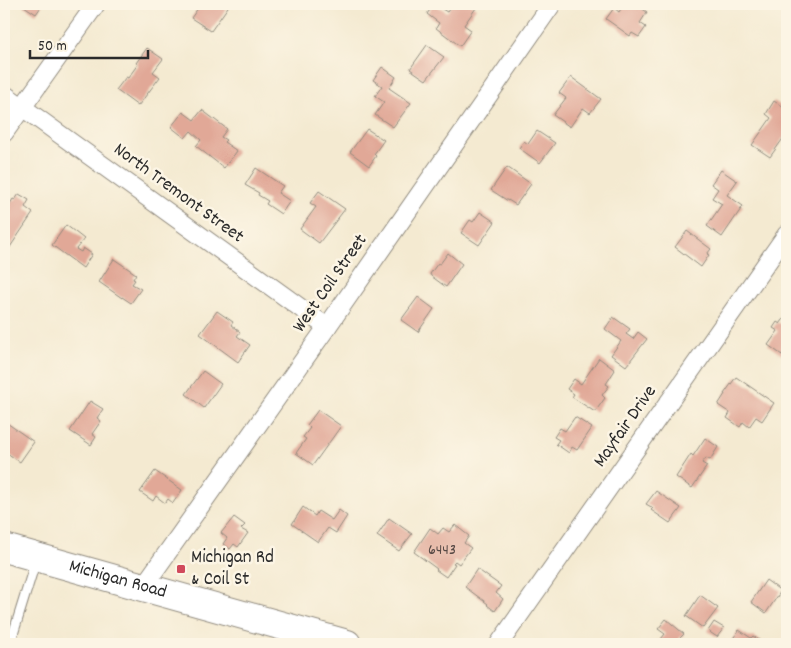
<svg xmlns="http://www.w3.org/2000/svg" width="791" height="648" viewBox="0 0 791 648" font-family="Dekko,sans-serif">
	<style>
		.building { fill: #e1a897 }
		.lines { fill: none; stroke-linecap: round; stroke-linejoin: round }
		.service-casing { stroke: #908a7e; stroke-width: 11 }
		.minor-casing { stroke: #908a7e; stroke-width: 20 }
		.primary-casing { stroke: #908a7e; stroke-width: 30 }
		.service { stroke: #fff; stroke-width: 9 }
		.minor { stroke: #fff; stroke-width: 18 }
		.primary { stroke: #fff; stroke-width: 28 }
		.poi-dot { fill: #d1495b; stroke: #fcf5e5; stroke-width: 2 }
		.labels { text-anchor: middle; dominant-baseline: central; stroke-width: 5; stroke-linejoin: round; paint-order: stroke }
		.number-label { font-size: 16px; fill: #584a46 }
		.street-label { font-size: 19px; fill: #2b2b2b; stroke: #fcf5e5 }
		.poi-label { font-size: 19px; fill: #2b2b2b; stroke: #fcf5e5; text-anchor: start }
	</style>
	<rect width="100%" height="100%" fill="#fcf5e5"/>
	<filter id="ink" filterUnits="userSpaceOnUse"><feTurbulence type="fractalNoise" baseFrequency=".02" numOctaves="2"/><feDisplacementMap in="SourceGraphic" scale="10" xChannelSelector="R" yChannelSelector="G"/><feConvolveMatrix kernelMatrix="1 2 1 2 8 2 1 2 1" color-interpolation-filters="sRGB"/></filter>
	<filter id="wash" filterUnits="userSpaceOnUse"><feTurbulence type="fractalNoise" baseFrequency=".0096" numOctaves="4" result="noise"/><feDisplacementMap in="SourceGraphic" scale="20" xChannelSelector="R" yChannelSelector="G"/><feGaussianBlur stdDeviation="1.12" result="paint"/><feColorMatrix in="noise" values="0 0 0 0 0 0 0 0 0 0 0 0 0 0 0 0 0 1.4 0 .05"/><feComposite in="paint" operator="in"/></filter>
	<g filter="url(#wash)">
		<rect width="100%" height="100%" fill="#f4ead1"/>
		<g id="blocks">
			<!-- building -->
			<g class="building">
				<polygon points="21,4 43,4 36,14"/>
				<polygon points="201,4 205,6 206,4 230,4 211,31 191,18"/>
				<polygon points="434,4 447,12 453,4 470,4 476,8 464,25 471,30 460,46 436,28 439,23 427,14"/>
				<polygon points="624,4 635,4 647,12 640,23 646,27 639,37 632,33 630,36 606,19 614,8 619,12"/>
				<polygon points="427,45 444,57 426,80 410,69"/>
				<polygon points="147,48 163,59 153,72 160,77 138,106 116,90 126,77 128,78 138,64 136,63"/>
				<polygon points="382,67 396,77 389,88 411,103 393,127 375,115 384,102 375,96 382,86 373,80"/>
				<polygon points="571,77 601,99 590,113 583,108 570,127 553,115 566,98 559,93"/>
				<polygon points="774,101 787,110 787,133 770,157 752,145 771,118 766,114"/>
				<polygon points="202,110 227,129 221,137 226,140 224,142 237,151 224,168 196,146 201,140 191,131 185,138 171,127 183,112 194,120"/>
				<polygon points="367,129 384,140 374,154 376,156 369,166 350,152"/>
				<polygon points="537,131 555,143 540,163 519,148 524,141 528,144"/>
				<polygon points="507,167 531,184 516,205 508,200 508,201 491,190"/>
				<polygon points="256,168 283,186 278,193 290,201 281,214 266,204 268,201 258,195 259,193 245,185"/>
				<polygon points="721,170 737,181 727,195 743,206 722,237 707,226 722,204 712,198 718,189 711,184"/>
				<polygon points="319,191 345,209 319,243 300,229 316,207 310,203"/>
				<polygon points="19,194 29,200 25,207 33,213 4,256 4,217 5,215 4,213 13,199 15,200"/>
				<polygon points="480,212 495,222 479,245 461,233 470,220 473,222"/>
				<polygon points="66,225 84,239 76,249 81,252 83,248 92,254 83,268 52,245"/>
				<polygon points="687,231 711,249 707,254 709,255 701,267 675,247"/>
				<polygon points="448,253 462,264 446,287 431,276 430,274 438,263 440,264"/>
				<polygon points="114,259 136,274 133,279 135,280 132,284 141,289 131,303 122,297 122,298 99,282"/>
				<polygon points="418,297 434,309 418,332 401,320"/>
				<polygon points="217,311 233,322 231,325 240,332 237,336 250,345 238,362 200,334"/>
				<polygon points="786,316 787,317 787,348 782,355 768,345 778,331 773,328 777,322 780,324"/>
				<polygon points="613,317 630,329 626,334 633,339 638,332 647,339 626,366 611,355 621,341 605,329"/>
				<polygon points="599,358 615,370 606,384 609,386 602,395 605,398 595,412 572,397 574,394 567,389 574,379 581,384"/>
				<polygon points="203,371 221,384 204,408 186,394"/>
				<polygon points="736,377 774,403 762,421 756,417 749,427 743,422 740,427 727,418 730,413 718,405 725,394 724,394"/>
				<polygon points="90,401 103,409 97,418 101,421 92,434 96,437 91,445 70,431"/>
				<polygon points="318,410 341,426 313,465 296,453 306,439 303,437 310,428 307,425"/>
				<polygon points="575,417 592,428 577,450 572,447 569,453 556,444 559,440 554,437 560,428 565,431"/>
				<polygon points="4,421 34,442 20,462 4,451"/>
				<polygon points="705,438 718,447 710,460 706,458 702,463 707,466 692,488 676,477 691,454 693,456"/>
				<polygon points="155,471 182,490 173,503 168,499 165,503 156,496 153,501 140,492"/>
				<polygon points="656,491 681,508 670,523 651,510 653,508 646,504"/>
				<polygon points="303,507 315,516 318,511 332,520 339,510 347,516 336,533 328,528 318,542 292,524"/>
				<polygon points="234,517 245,525 241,529 248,533 238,547 234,544 230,549 223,544 227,538 221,533"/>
				<polygon points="389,518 412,534 399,551 377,536"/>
				<polygon points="455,525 469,536 464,543 471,548 459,564 455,561 453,563 455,564 446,577 436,570 437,569 414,552 430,528 438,534 443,528 449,532"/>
				<polygon points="477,569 501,586 496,593 503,599 495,611 487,605 488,604 465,587"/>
				<polygon points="766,580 781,591 766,613 751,602"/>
				<polygon points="700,595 718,608 703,628 686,616"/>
				<polygon points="666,619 684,634 679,639 685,644 657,644 665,634 658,629"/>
				<polygon points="714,622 724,628 717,637 708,631"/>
				<polygon points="739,630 751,638 753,636 765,644 729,644"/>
			</g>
		</g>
	</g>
	<g filter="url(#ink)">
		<use href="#blocks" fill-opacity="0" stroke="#908a7e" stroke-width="1"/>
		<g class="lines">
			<defs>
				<polyline id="service" points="10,644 36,560"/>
				<g id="minor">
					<polyline points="4,94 327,327"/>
					<polyline points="4,133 96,4"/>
					<polyline points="143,587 327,327 552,4"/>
					<polyline points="499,644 787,234"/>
				</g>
				<g id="primary">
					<path id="s1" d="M4,548l343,96"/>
				</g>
			</defs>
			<!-- service casing -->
			<use href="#service" class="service-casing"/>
			<!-- minor casing -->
			<use href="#minor" class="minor-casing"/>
			<!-- primary casing -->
			<use href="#primary" class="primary-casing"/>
			<!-- service -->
			<use href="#service" class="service"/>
			<!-- minor -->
			<use href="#minor" class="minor"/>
			<!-- primary -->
			<use href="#primary" class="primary"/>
		</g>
	</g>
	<!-- markers -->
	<rect class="poi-dot" x="176" y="564" width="10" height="10" rx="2.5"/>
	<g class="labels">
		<!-- number labels -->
		<g class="number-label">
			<text x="442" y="550">6443</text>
		</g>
		<!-- street labels -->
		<g class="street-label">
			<text transform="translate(178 194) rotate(36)">North Tremont Street</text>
			<text transform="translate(331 284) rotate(-55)">West Coil Street</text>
			<text transform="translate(626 427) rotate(-55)">Mayfair Drive</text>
			<text stroke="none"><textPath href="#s1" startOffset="118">Michigan Road</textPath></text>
		</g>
		<!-- poi labels -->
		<g class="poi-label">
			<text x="191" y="558">Michigan Rd<tspan x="191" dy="22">&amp; Coil St</tspan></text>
		</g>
	</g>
	<!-- margin -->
	<rect width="791" height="648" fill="none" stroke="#fcf5e5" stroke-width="20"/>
	<!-- scale -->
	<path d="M30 50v8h118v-8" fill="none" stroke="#2b2b2b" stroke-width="2.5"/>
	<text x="38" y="50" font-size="15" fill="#2b2b2b" stroke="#fcf5e5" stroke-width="4" paint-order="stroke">50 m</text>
</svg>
